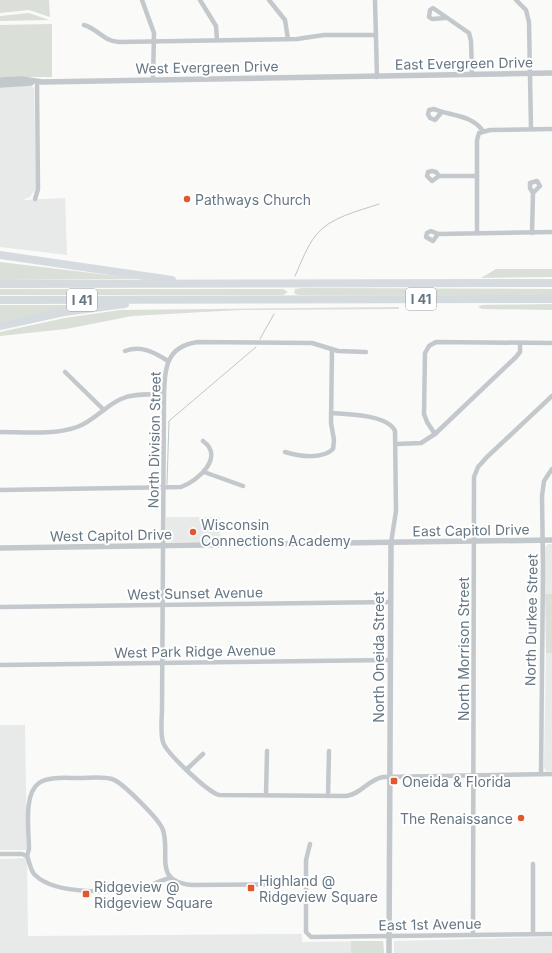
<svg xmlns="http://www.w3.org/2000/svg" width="552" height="953" viewBox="0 0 552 953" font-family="Inter,sans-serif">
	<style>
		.built { fill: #e8e9e9 }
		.green { fill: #dadfd7 }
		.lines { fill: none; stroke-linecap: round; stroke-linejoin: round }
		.stream { stroke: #bbc7cb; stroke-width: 1 }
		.minor { stroke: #c3c8cc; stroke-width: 4.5 }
		.tertiary { stroke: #c3c8cc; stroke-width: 5.5 }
		.motorway { stroke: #d6dbdf; stroke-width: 8 }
		.poi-dot { fill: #e4572e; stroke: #fff; stroke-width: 1.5 }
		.labels { text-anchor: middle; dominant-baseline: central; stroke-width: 4; stroke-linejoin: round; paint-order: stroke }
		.shield { fill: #fff; stroke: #939fa8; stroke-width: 1 }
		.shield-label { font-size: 13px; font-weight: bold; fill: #657683 }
		.street-label { font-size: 14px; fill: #657683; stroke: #fff }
		.poi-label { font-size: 14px; fill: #657683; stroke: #fff; text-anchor: start }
	</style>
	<rect width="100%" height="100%" fill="#fafaf8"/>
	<!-- built -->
	<g class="built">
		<polygon points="0,86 31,86 34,88 36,188 30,197 23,200 65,198 67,255 0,247"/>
		<rect x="166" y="517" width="54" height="25"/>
		<polygon points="548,544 552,544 552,594 545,594 545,547"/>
		<polygon points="546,653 552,653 552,771 546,771 544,767"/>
		<polygon points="0,725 25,725 27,850 0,850"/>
		<polygon points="27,858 28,936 302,934 302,942 383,941 384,953 0,953 0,859"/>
		<polygon points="552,937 552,953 394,953 394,941"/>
	</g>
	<!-- green -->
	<g class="green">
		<polygon points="0,0 49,0 50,17 29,10 0,13"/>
		<polygon points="29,13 49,20 0,21 0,16"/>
		<polygon points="52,24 52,77 0,77 0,25"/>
		<polygon points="0,262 142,279 0,280"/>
		<polygon points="496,269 552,269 552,277 481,278"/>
		<polygon points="302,288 552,289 552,295 298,295 294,293 295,289"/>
		<polygon points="0,289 283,289 288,292 283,295 0,295"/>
		<polygon points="552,304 552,310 482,309 478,307 482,305"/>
		<polygon points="0,305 89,305 0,322"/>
		<polygon points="399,307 399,309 240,310 132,316 66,329 0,336 0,332 65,318 120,310"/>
		<polygon points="545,594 552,594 552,653 546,653"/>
		<polygon points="351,941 383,941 384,953 351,953"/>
	</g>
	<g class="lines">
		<!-- stream -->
		<g class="stream">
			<path d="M295,276c6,-13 12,-30 21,-41 14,-18 43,-24 63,-31"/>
			<polyline points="260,339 274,314"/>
			<polyline points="167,484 169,421 256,347"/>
		</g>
		<!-- minor -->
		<g class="minor">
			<polyline points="142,0 154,33 153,80"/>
			<polyline points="200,0 216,26 217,40"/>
			<polyline points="269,0 285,20 288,39"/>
			<polyline points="375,0 377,77"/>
			<polyline points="516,0 526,10 529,22 531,129"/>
			<polyline points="445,18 432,19 429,17 430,10 433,8 469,33 471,41 472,75"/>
			<path d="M84,25c14,4 19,16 35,17l178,-3 27,-4h52"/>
			<path d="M441,113l-6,7 -5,-2 -2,-4 1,-4 5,-1c16,7 37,5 49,22"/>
			<polyline points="439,176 432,181 427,176 428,172 432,171 436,172 439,176 477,176"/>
			<polyline points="35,199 38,189 37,82"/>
			<polyline points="477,233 477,140 479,133 490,130 552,129"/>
			<polyline points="532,233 533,193 540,186 537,181 530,183 530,188 533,193"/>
			<polyline points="438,234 433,241 426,237 427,233 431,231 438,234 552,232"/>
			<path d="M125,351c16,-6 29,1 43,10"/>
			<path d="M366,352l-28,-1 -26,-8 -114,-1c-32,4 -33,26 -34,52l-2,314c0,10 -2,24 1,34 3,11 45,50 56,53l127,1c16,-2 21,-16 37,-19l169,-3"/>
			<polyline points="65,372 104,410"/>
			<path d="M331,413c17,1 57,2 64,18l1,80 -5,32"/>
			<path d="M0,432c23,0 56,3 77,-5 17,-6 28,-21 44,-28 13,-6 29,-4 43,-5"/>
			<polyline points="435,434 427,422 424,414 425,353 429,346 436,342 552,343"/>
			<polyline points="397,444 421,443 435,434 516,357 520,352 520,343"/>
			<path d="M285,452c13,4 37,8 48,-3l1,-9 -3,-17 1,-74"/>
			<polyline points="204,472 243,486"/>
			<path d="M0,490l181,-3c17,-6 44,-30 22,-46"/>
			<polyline points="0,607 391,602"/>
			<polyline points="0,665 390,660"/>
			<polyline points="187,769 203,754"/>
			<polyline points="541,774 543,567 542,496 544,481 552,469"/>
			<polyline points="266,795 267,751"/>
			<polyline points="328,796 329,751"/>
			<polyline points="310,844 306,860 306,932 311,937 552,934"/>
			<polyline points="0,854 22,854 27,856"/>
			<path d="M27,856l2,-7c0,-18 -6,-55 10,-66 10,-7 28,-5 39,-5 11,0 24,-2 34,1 10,3 48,41 51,51 8,25 -11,51 29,55l114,-1"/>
			<path d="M27,856c3,7 3,14 8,19 21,21 81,17 107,13 9,-2 23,-10 29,-10"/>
			<polyline points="533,864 533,934"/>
			<polyline points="473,935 474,477 478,467 487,457 552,396"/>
		</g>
		<!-- tertiary -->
		<g class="tertiary">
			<polyline points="0,80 22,79 42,82 552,73"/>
			<polyline points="0,85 31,83"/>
			<polyline points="0,548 552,540"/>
			<polyline points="389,953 391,543"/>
		</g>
		<!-- motorway -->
		<g class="motorway">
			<polyline points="0,255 172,280"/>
			<polyline points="0,284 552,283"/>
			<polyline points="0,300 552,299"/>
			<polyline points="0,326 64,312 125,304"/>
		</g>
	</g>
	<!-- markers -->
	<g class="poi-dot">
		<circle cx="187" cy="199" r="4"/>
		<circle cx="193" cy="532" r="4"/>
		<rect x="390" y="777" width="8" height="8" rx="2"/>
		<circle cx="521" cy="818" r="4"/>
		<rect x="247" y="884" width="8" height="8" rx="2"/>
		<rect x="82" y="890" width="8" height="8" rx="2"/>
	</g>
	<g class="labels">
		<!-- shield labels -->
		<g class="shield">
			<rect x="406" y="288" width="30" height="22" rx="3"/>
			<rect x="67" y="289" width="30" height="22" rx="3"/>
		</g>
		<g class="shield-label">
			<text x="421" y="299">I 41</text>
			<text x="82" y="300">I 41</text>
		</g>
		<!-- street labels -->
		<g class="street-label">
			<text transform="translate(464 63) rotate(-1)">East Evergreen Drive</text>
			<text transform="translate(207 67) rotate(-1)">West Evergreen Drive</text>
			<text transform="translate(154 440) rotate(-89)">North Division Street</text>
			<text transform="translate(471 530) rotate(-1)">East Capitol Drive</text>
			<text transform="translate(111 535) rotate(-1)">West Capitol Drive</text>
			<text transform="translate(195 593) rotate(-1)">West Sunset Avenue</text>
			<text transform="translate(531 620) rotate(-89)">North Durkee Street</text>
			<text transform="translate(463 649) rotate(-90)">North Morrison Street</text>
			<text transform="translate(195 651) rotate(-1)">West Park Ridge Avenue</text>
			<text transform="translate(378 657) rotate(-90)">North Oneida Street</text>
			<text transform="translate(430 924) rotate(-1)">East 1st Avenue</text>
		</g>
		<!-- poi labels -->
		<g class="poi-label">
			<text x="195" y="199">Pathways Church</text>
			<text x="201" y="524">Wisconsin<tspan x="201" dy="16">Connections Academy</tspan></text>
			<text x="402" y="781">Oneida &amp; Florida</text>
			<text x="513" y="818" text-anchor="end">The Renaissance</text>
			<text x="259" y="880">Highland @<tspan x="259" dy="16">Ridgeview Square</tspan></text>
			<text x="94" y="886">Ridgeview @<tspan x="94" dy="16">Ridgeview Square</tspan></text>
		</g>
	</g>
</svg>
